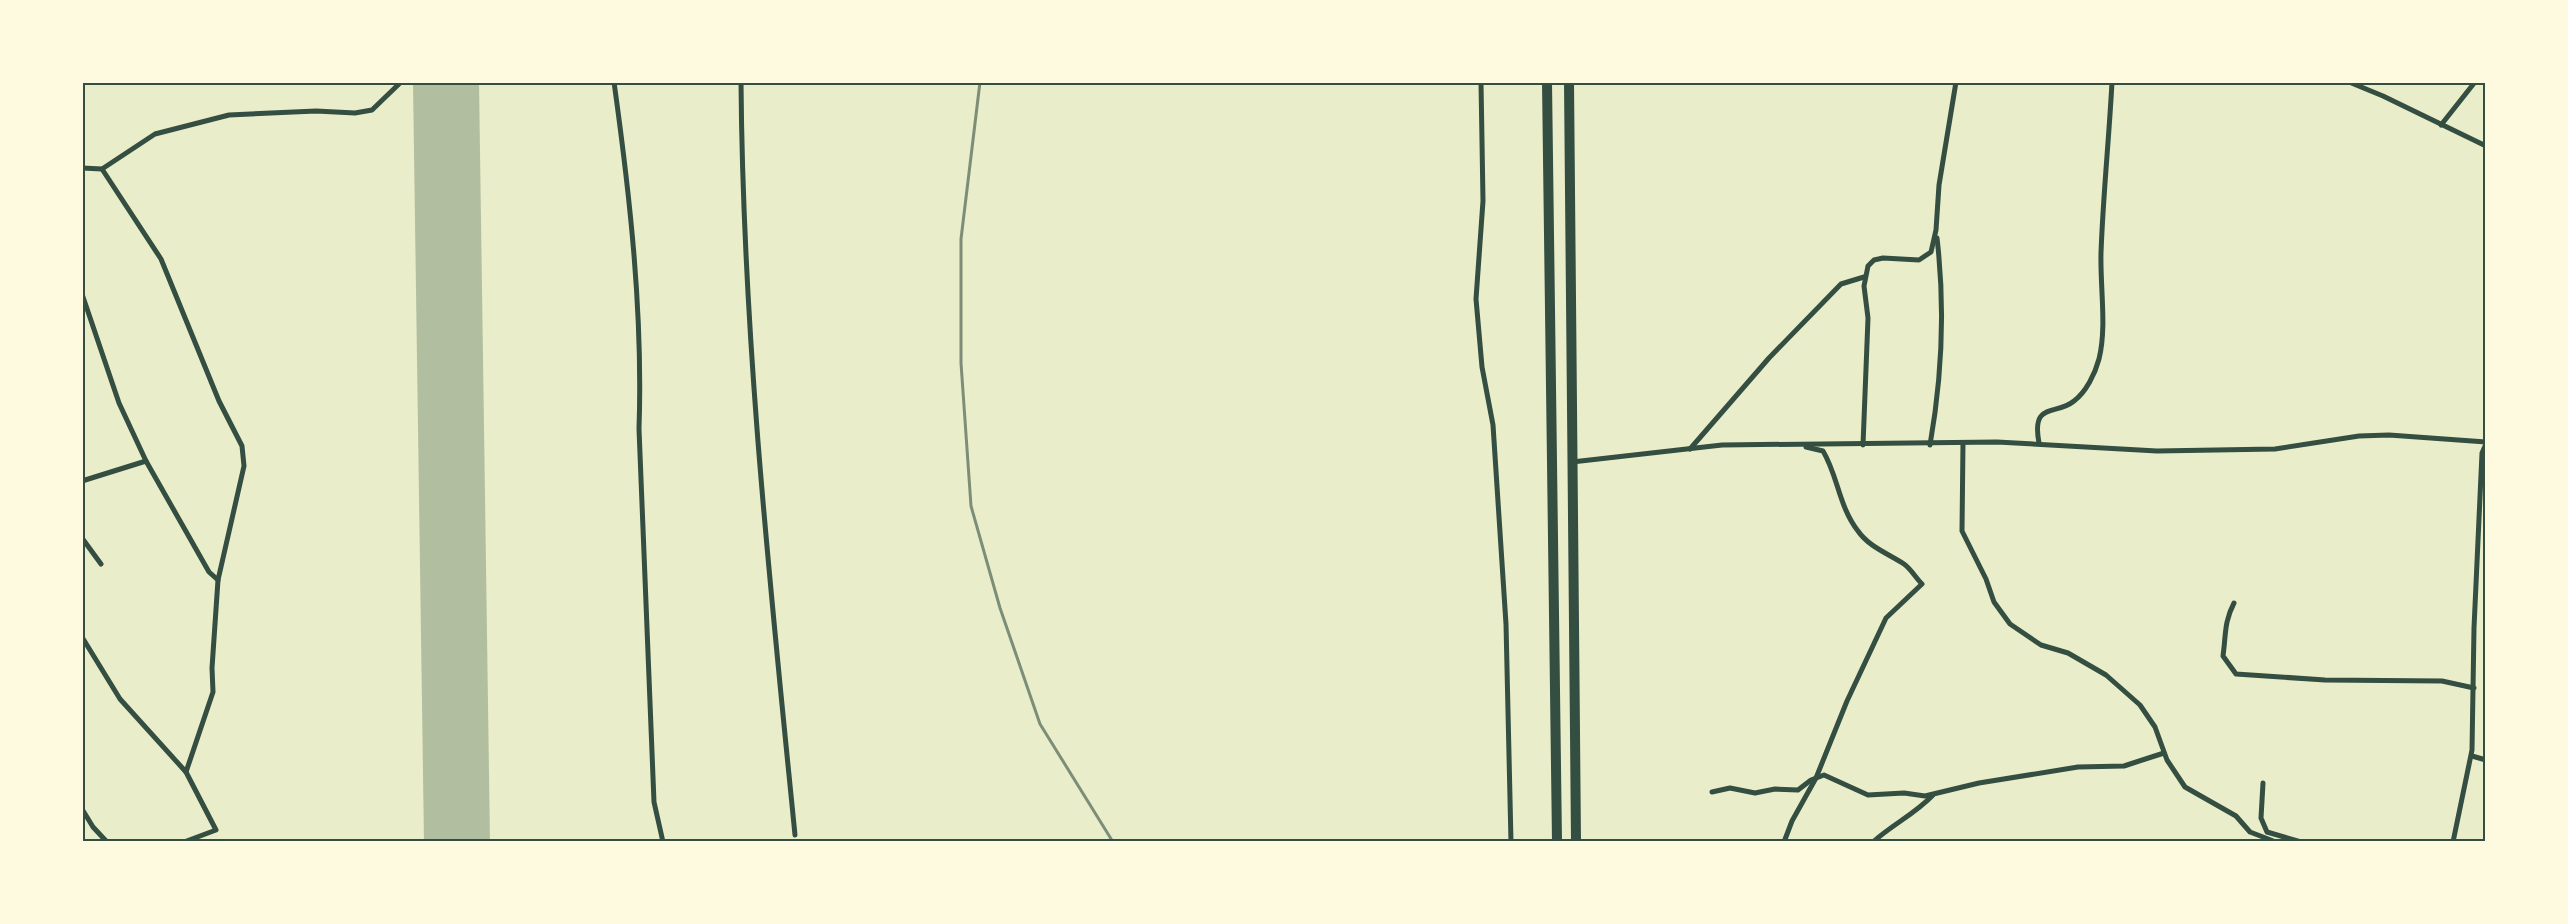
<svg xmlns="http://www.w3.org/2000/svg" width="2568" height="924" viewBox="0 0 2568 924" font-family="'Nunito Sans',sans-serif">
	<style>
		.lines { fill: none; stroke-linecap: round; stroke-linejoin: round }
		.runway { stroke: #b2bea0; stroke-width: 66 }
		.minor { stroke: #344e41; stroke-width: 5 }
		.trunk { stroke: #344e41; stroke-width: 10 }
		.rail { stroke: #7c8e77; stroke-width: 3 }
		.neatline { fill: none; stroke: #344e41; stroke-width: 2 }
	</style>
	<rect width="100%" height="100%" fill="#e9edc9"/>
	<g class="lines">
		<!-- runway -->
		<polyline class="runway" points="446,82 457,842"/>
		<!-- minor -->
		<g class="minor">
			<path d="M614,82c16,115 29,231 25,347l15,373 9,40"/>
			<path d="M741,82c2,252 29,502 54,753"/>
			<polyline points="1481,82 1483,201 1476,299 1482,367 1493,425 1506,624 1511,842"/>
			<polyline points="2349,82 2383,96 2486,146"/>
			<polyline points="2441,125 2475,82"/>
			<polyline points="82,168 102,169 155,134 229,115 316,111 355,113 372,110 401,82"/>
			<polyline points="102,169 161,259 219,401 242,446 244,466 218,580 212,668 213,692 186,772"/>
			<polyline points="82,294 119,403 146,461 82,481"/>
			<polyline points="1963,443 1962,531 1986,579 1994,602 2010,624 2041,645 2068,653 2106,675 2140,705 2155,727 2167,760 2185,787 2236,816 2250,832 2276,842"/>
			<path d="M2039,443c-8,-42 17,-27 35,-42 12,-9 21,-27 25,-42 8,-32 1,-72 2,-106 2,-57 8,-114 11,-171"/>
			<polyline points="1863,445 1868,318 1864,286 1868,266 1874,260 1883,258 1919,260 1931,252 1936,230 1939,185 1956,82"/>
			<path d="M1930,445c12,-68 15,-139 7,-207"/>
			<polyline points="1690,449 1769,358 1841,284 1864,277"/>
			<polyline points="146,461 209,572 218,580"/>
			<polyline points="1572,462 1722,445 1997,442 2157,451 2275,449 2359,436 2389,435 2486,442"/>
			<polyline points="82,538 101,564"/>
			<path d="M2234,603c-10,19 -8,32 -11,53l13,18 89,6 117,1 32,7"/>
			<polyline points="82,637 120,699 186,772 216,830 184,842"/>
			<polyline points="2472,756 2486,760"/>
			<polyline points="2263,783 2261,818 2267,832 2301,842"/>
			<polyline points="1712,792 1730,788 1755,793 1775,789 1798,790 1811,780 1824,775 1868,795 1904,793 1925,796 1979,783 2078,767 2124,766 2164,753"/>
			<polyline points="82,809 93,827 107,842"/>
			<path d="M1784,842l8,-21 24,-43 31,-77 39,-83 36,-34c-6,-6 -11,-15 -18,-20 -15,-10 -35,-17 -46,-33 -19,-24 -20,-55 -35,-80l-17,-4"/>
			<path d="M1873,842c20,-18 42,-28 60,-47"/>
			<polyline points="2453,842 2472,750 2474,628 2482,453 2486,444"/>
		</g>
		<!-- trunk -->
		<g class="trunk">
			<polyline points="1547,82 1557,842"/>
			<polyline points="1569,82 1576,842"/>
		</g>
		<!-- rail -->
		<polyline class="rail" points="980,82 961,239 961,363 971,506 1000,608 1040,724 1113,842"/>
	</g>
	<!-- border -->
	<rect width="2568" height="924" fill="none" stroke="#fefae0" stroke-width="168"/>
	<rect x="84" y="84" width="2400" height="756" class="neatline"/>
</svg>
